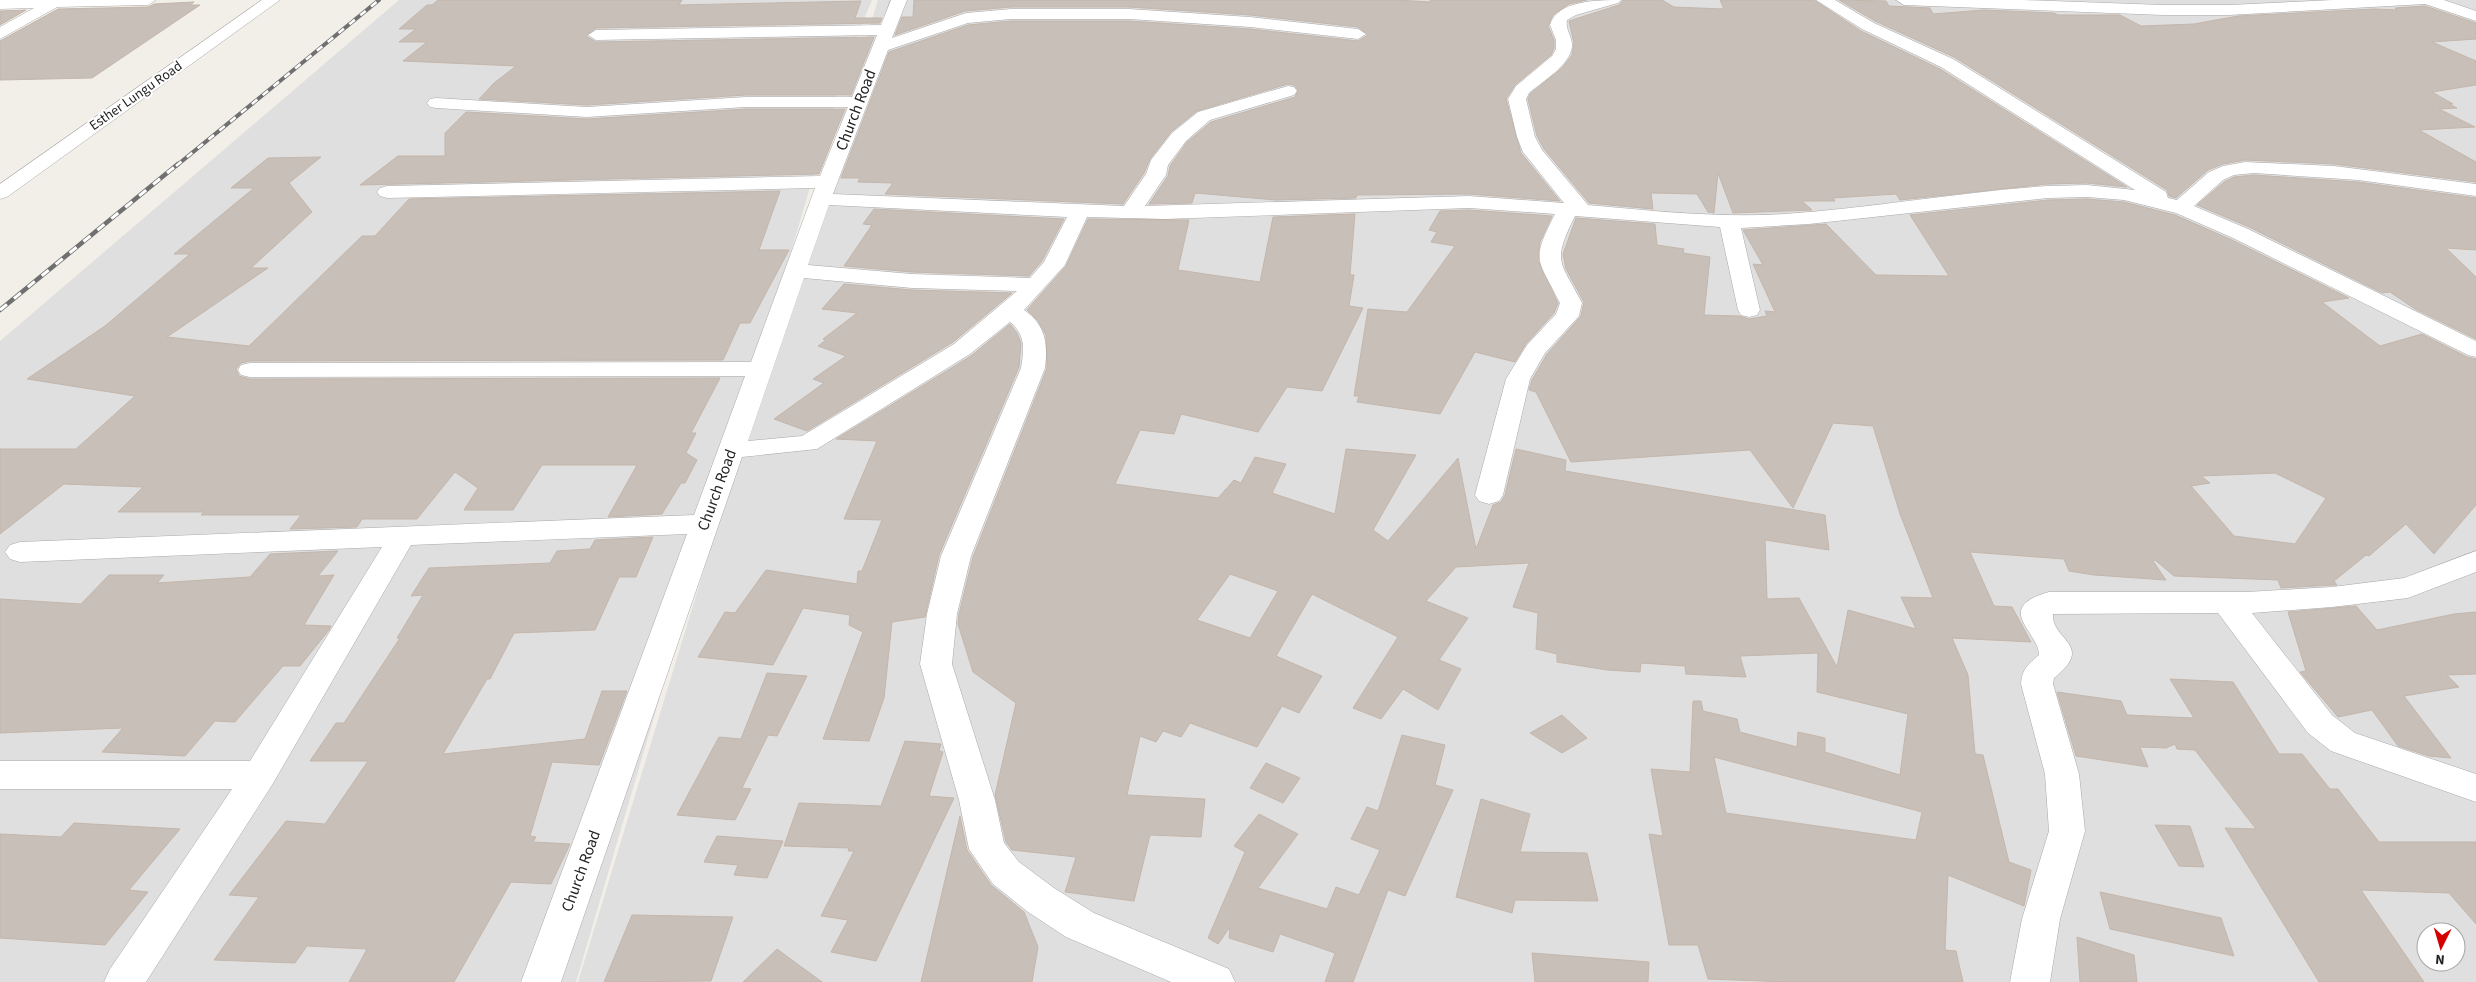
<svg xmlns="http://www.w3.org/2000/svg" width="2476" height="982" viewBox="0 0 2476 982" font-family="'Source Sans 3',sans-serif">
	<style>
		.residential { fill: #e0dfdf; fill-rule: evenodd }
		.building { fill: #c7bfb8; stroke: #c4b6ab; fill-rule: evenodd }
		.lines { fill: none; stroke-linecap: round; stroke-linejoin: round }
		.minor-casing { stroke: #a9a9a9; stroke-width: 1 }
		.minor { fill: #fff; fill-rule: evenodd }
		.rail-far1-casing { stroke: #707070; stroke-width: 4 }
		.rail-casing { stroke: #707070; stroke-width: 4.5 }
		.rail-far1 { stroke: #fff; stroke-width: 2.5; stroke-dasharray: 7; stroke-linecap: butt }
		.rail { stroke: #fff; stroke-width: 3; stroke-dasharray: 9; stroke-linecap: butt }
		.labels { text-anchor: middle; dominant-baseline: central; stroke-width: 4; stroke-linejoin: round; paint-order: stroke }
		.far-street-label { font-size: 14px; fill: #222; stroke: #fff }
		.street-label { font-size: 16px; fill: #222; stroke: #fff }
	</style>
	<rect width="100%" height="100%" fill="#f2efe9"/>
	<!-- residential -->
	<g class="residential">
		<polygon points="399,0 872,0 848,58 576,982 0,982 0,341"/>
		<path d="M878,0h1598v982h-1898zM2426,932h30v30h-30z"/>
	</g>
	<!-- building -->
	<g class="building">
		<polygon points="438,0 682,0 679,5 861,1 855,18 882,18 880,23 596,28 586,36 596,42 874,37 851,95 746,95 587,105 479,99 494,83 516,66 403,61 427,42 399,42 416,29 399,29 427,5 432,5"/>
		<polygon points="914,0 1397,0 1431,2 1430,0 1587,0 1569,4 1553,15 1548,26 1554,40 1554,48 1551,55 1515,85 1506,99 1521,153 1560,201 1469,194 1357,195 1356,198 1276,200 1195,193 1192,203 1149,204 1168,176 1170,166 1187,142 1211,122 1295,97 1298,90 1294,85 1288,84 1197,111 1171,132 1150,159 1144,173 1123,204 885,194 893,183 858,182 860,178 841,178 889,52 968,25 1011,21 1129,21 1250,29 1358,41 1368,35 1358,27 1250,15 1129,7 1011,7 965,11 895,35 902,17 913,17"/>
		<polygon points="1623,0 1662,0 1674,7 1724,9 1720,0 1814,0 1861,31 1940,69 2127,187 2087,183 2048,184 1900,200 1896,194 1833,198 1835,201 1802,201 1812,210 1733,213 1718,173 1714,213 1708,212 1697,194 1651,193 1653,209 1589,203 1544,149 1537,136 1528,99 1530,94 1562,68 1572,55 1574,43 1569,21 1619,5"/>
		<polygon points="1839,0 1886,1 1889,6 1930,8 1933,14 1984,10 2054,13 2058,15 2120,15 2141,26 2194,24 2238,16 2374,9 2397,10 2395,8 2425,6 2476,23 2476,39 2432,42 2476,61 2476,85 2432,92 2453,104 2449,104 2457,108 2439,109 2475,127 2419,130 2476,162 2476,182 2334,164 2245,160 2223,164 2208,170 2176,198 2169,196 2167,190 1954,57 1875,21"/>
		<polygon points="194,2 190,5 200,5 92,78 0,80 0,41 58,9 148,7 154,4"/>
		<polygon points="26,10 0,25 0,11"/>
		<polygon points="746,109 845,109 819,174 360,185 398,156 445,156 445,133 466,112 587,119"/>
		<polygon points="321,157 289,183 312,212 251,268 268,268 167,337 249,346 362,236 375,236 409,199 780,191 759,250 789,250 750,323 740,323 723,360 250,361 241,363 236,369 239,376 250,379 720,378 691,433 696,433 686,453 697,460 685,483 681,483 662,514 608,517 637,465 542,465 513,510 464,510 478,488 455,472 417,519 362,519 357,527 290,529 301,515 201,515 204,512 118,512 143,487 64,484 0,534 0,449 76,449 135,396 27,379 105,326 190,254 174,254 254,188 231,188 268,158"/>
		<polygon points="2254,175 2358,182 2476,198 2476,250 2446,248 2476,277 2476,339 2415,309 2390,292 2382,293 2249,227 2197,205 2224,182 2234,177"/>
		<path d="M2087,199l37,3 51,13 57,25 117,58 -27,4 58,44 42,-12 45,23 9,2v146l-42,49 -28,-30 -37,32 -3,-1 -32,26 3,4h-5l-51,3 -3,-8 -104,-4 -19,-16 -2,1 13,19 -72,-5 -25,-4 -5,-12 -94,-7 24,54 18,1 19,35 -79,-4 16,37 7,79 8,1 26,107 22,8 -7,36 -76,-31 -3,75 11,1 7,31h-176l-79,-3 -10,-34h-29l-20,-111 14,2 -12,-67 39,3 3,-71h8l2,10 34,8 3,13 57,15 1,-15 27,6v14l75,23 8,-61 -91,-22 1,-39 -78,3 6,21 -60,-3 -1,-8 -44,-3 -1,9 -33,-2 -50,-8v-8l-21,-5 2,-36 -25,-6 16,-44 -73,4 -30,34 42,17 -29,42 22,9 -23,41 -35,-21 -22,30 -28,-11 45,-71 -86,-43 -36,62 46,20 -23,37 -17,-7 -25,41 -67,-24 -9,14 -18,-6 -7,11 -16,-6 -13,59 78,4 -4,38 -51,-2 -16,66 -69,-9 11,-35 -64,-7 -6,-8 -11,-47 21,-92 -43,-31 -15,-48 1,-10 14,-57 74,-189 -1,-33 -8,-14 -11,-11 39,-44 22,-47 101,1 -11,50 82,12 13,-65 82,-3 -5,61h4l-5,31 14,2 -41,83 -35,-4 -29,45 -77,-18 -7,20 -34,-4 -25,54 103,14 16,-18 7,3 14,-26 31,7 -14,29 63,21 11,-65 70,6 -43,75 15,11 70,-83 18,91 17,-44 8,-3 4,-7 11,-46 50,11 -1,11 260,44 4,35 -64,-10 2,59 32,-1 38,69 11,-57 68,19 -15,-32 32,1 -33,-84 -27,-88 -40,-3 -40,85 -43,-58 -179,12 -35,-70 -7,-2 3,-10 15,-26 34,-38 3,-14 -18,-33 -3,-15 13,-36 79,6 2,21 27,4 -1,4 27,4 -6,58 35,1 10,3 18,-3 -2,-5 10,1 -22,-48 10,1 -20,-35 83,-6 50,51 73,1 -39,-61 138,-15zM2275,473l51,25 -31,46 -61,-8 -43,-50 19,-3 -9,-7zM1230,574l48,17 -28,47 -53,-18zM1714,757l208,55 -6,28 -190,-27z"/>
		<polygon points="874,209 1064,219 1042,261 1029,276 912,272 844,266 872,225 863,224"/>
		<polygon points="1469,210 1552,216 1540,242 1538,260 1558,303 1554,313 1526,344 1515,362 1475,352 1440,414 1357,402 1359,396 1354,396 1368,309 1407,312 1455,246 1431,242 1437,232 1429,230 1440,211"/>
		<polygon points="844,284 912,290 1012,293 953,342 807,431 774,419 824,383 813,379 846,356 818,346 826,340 823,339 857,313 822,309"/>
		<polygon points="1010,324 1017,333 1021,343 1019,367 939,555 925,617 892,622 884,698 869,741 823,739 863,632 849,625 850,615 803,608 773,665 698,657 725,612 735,613 766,570 857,584 858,571 862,571 882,520 844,519 877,441 836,439 971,356"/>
		<polygon points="653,537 636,577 619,577 595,630 514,633 490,679 487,679 443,754 585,739 602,691 627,691 599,765 552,762 530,836 536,837 533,842 570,844 551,884 511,882 454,982 349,982 367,949 307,946 295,963 214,960 259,897 229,895 286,821 325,824 368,761 310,761 336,723 344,723 400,638 397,638 423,595 411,596 429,568 550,563 557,551 590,549 595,540"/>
		<polygon points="338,551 318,576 334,575 304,625 331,626 329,630 300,666 283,666 235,722 215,721 185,756 102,752 123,728 0,733 0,599 81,604 109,575 164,575 157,583 250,577 270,554"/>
		<polygon points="2356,606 2377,630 2454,614 2476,612 2476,674 2447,675 2459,687 2404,696 2451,758 2429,756 2398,746 2372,710 2338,717 2300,672 2306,671 2288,612"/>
		<polygon points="767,673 807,676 777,736 768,735 742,788 751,789 735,820 677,815 719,737 741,739"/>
		<polygon points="2170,679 2233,682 2279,754 2302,754 2330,789 2338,789 2379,842 2476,842 2476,924 2449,893 2361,890 2424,982 2319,982 2225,828 2256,829 2195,750 2177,749 2175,744 2166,748 2140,747 2148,767 2076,756 2057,692 2121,701 2127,715 2194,718"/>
		<polygon points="1562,715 1587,738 1562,753 1530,733"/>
		<polygon points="1402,735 1445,745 1435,785 1453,790 1405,896 1388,890 1353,982 1325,982 1335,953 1280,934 1273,952 1229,938 1230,927 1218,944 1208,938 1245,852 1234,846 1259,814 1298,834 1258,888 1327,909 1336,887 1359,895 1380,850 1351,839 1367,807 1378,811"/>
		<polygon points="905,741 941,744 939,751 943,752 929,796 954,798 876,961 831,952 848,920 821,916 854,851 848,851 849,848 784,846 799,803 881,806"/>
		<polygon points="1266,763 1300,778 1283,803 1250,788"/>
		<polygon points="1481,799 1530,814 1520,852 1587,853 1598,901 1515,900 1512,913 1456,897"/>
		<polygon points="960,816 967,850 991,885 1024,912 1038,947 1032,982 921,982"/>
		<polygon points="74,823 180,829 129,890 148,892 105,945 0,938 0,834 61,837"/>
		<polygon points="2155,825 2190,826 2204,867 2179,866"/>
		<polygon points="717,836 783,841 767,878 734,875 738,865 704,862"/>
		<polygon points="2100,892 2221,918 2234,956 2110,929"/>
		<polygon points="632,915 733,917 711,981 604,982"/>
		<polygon points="2077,937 2134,955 2137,982 2080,982"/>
		<polygon points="777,949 822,982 743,982"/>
		<polygon points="1532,953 1649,962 1648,982 1535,982"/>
	</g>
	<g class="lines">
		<defs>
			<g id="minor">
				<polygon points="0,0 156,0 148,5 57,7 0,39 0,27 34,8 0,9"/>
				<polygon points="262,0 280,0 7,197 0,199 0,184"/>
				<path d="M891,0h16l-15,38 74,-25 45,-4h118l121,8 108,12 8,5 -8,5 -108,-12 -121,-8h-118l-43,4 -80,27 -55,144 291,12 22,-32 5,-14 21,-27 26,-21 90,-26 6,1 3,4 -3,4 -84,25 -24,21 -18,24 -2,10 -21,31 324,-10 95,7 -41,-51 -6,-15 -9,-38 8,-13 36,-30 4,-7v-9l-6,-15c7,-25 49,-25 71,-25l-3,3 -42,12 -9,5c-2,10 6,17 5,27 -2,18 -30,35 -43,46l-3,6 9,38 7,13 46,55c65,6 131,13 196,9 89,-6 176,-22 264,-28l39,-1 48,5 -194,-123 -79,-38 -46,-29h19l39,23 79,36 213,133 2,6 9,2 32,-28 14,-6 22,-4 89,4 142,18v12l-118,-16 -104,-7 -20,2 -11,5 -29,26 54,23 228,112v16l-8,-2 -235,-117 -57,-25 -52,-13 -37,-3 -39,1 -239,26 -68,4 19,82 -3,5 -8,2 -8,-2 -3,-5 -18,-83 -145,-11c-24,48 -14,45 7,87l-3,13 -34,37 -15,26 -27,116 -4,6 -10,3 -10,-3 -4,-6 31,-116 21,-34 29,-31 4,-11c-22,-45 -30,-40 -5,-89l-86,-6 -304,11 -78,-2 -22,48 -41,45c22,15 24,34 21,58l-74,188 -14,58 -5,50 43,136 9,43 15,19 35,26 40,25 135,56 6,13h-64l-105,-45 -38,-25 -35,-28 -24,-35 -10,-49 -39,-136 7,-50 14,-58 80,-188c3,-19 5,-33 -11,-46l-40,32 -153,95 -75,8 -181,525h-40l166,-448 -276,11 -139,240 -126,197h-42l6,-13 122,-180h-232v-28h250l132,-214 -362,15 -10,-3 -5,-7 5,-7 10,-3 674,-27 51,-139 -495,1 -9,-2 -3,-5 3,-5 9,-2 501,-1 64,-174 -428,10 -7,-2 -3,-4 3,-4 7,-2 433,-10 28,-69h-102l-159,10 -151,-9 -6,-1 -3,-4 3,-4 6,-1 151,9 159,-10h106l25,-62 -281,5 -8,-5 8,-5 285,-5zM829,205l238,12 -23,45 -14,16 -118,-4 -104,-9zM804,278l108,10 105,3 -63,53 -152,92 -54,5z"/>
				<polygon points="1896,0 2023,0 2163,5 2229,5 2333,0 2444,0 2476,11 2476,21 2425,4 2229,15 2163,15 1904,5"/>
				<path d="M2476,551v21l-68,26 -76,9 -80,6 80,102 23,18 121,41v28l-145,-51 -23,-18 -90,-120 -165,1c-2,26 43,31 1,64l-1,6 26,90 6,57 -25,88 -10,63h-40l12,-63 27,-88 -4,-57 -24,-90c1,-15 7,-20 18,-29 0,-23 -47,-47 10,-63h198l85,-5 72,-9z"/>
			</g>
		</defs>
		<!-- minor casing -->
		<use href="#minor" class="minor-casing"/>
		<!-- minor -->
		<use href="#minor" class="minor"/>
		<defs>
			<polyline id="rail-far1" points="176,166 379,0"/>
			<polyline id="rail" points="0,310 178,164"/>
		</defs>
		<!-- rail-far1 casing -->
		<use href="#rail-far1" class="rail-far1-casing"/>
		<!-- rail casing -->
		<use href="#rail" class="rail-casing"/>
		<!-- rail-far1 -->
		<use href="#rail-far1" class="rail-far1"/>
		<!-- rail -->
		<use href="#rail" class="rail"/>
	</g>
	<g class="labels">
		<!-- far-street labels -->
		<g class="far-street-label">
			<text transform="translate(136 96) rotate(-35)">Esther Lungu Road</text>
		</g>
		<!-- street labels -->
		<g class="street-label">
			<text transform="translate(856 110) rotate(-69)">Church Road</text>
			<text transform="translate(717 490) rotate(-70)">Church Road</text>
			<text transform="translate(581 871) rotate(-70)">Church Road</text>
		</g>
	</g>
	<!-- north arrow -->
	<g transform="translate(2441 947) rotate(185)"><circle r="24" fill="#ffffff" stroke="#a7a7a7"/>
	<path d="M0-4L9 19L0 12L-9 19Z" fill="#d40000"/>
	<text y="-8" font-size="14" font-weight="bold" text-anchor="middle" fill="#222222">N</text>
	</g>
</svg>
